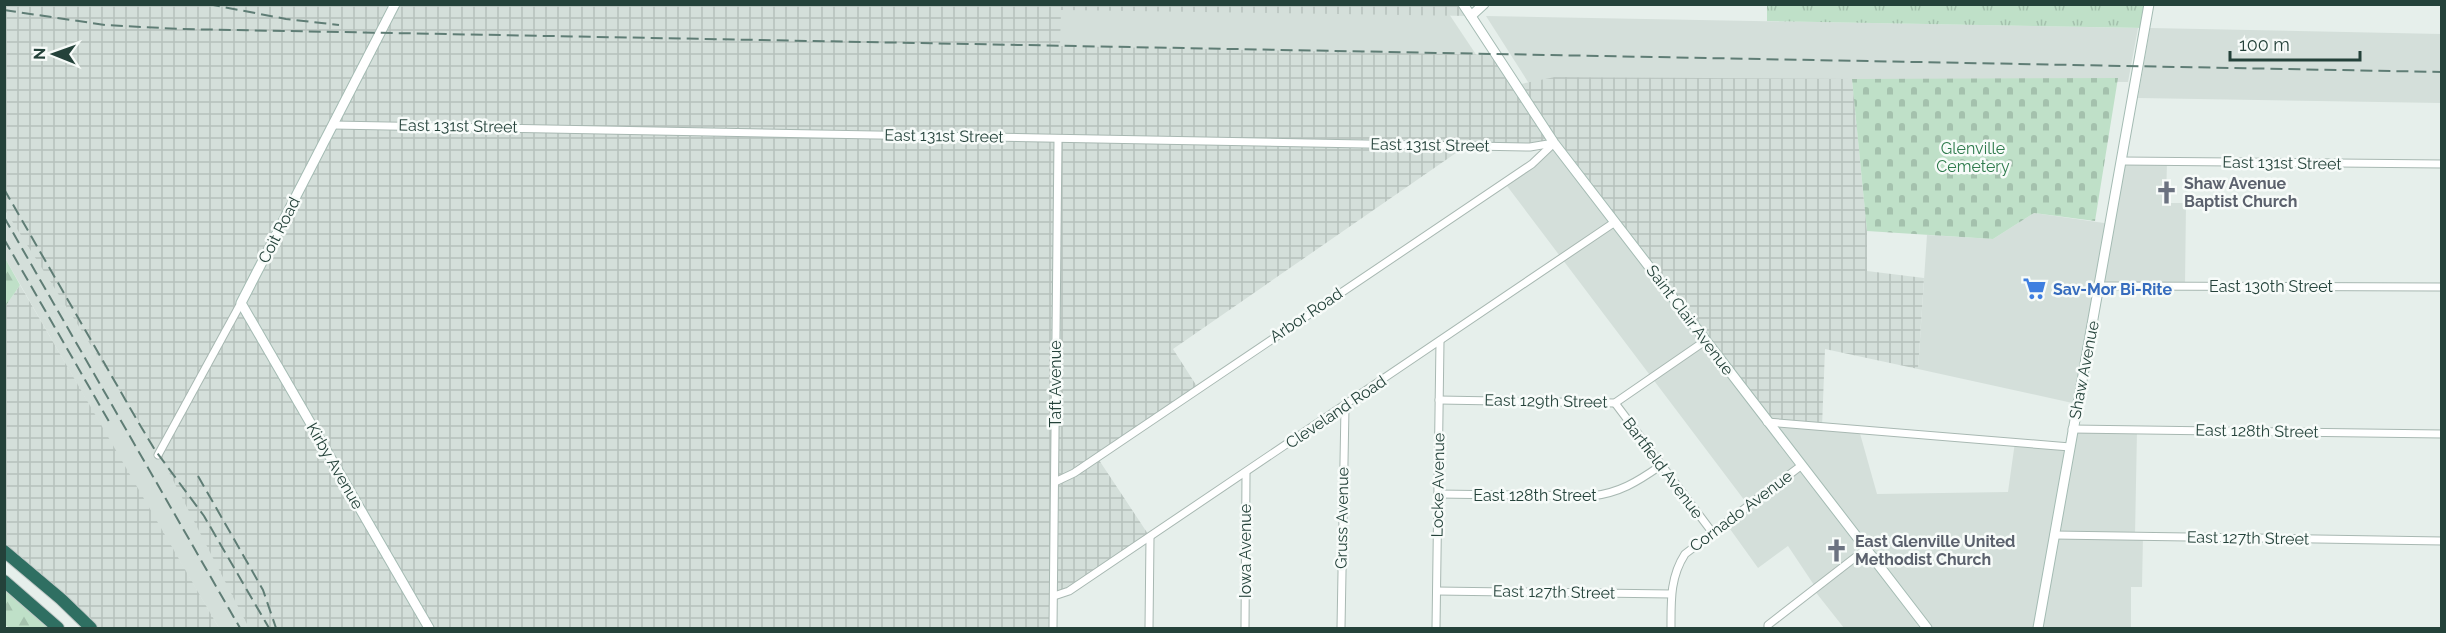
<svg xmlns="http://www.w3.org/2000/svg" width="2446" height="633" viewBox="0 0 2446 633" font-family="Raleway,sans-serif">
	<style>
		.built { fill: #d4dfda }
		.industrial { fill: url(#industrial-grid) }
		.grass { fill: url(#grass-tufts) }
		.forest { fill: url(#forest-firs) }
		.cemetery { fill: url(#cemetery-stones) }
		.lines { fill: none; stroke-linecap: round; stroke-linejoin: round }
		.street-casing { stroke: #a8b8b2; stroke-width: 9 }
		.secondary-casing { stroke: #a4bbb3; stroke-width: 11 }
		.highway-casing { stroke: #c2cac8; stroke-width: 14 }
		.street { stroke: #fff; stroke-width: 7 }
		.secondary { stroke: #fff; stroke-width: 9 }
		.highway { stroke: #2f6f62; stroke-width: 12 }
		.rail { stroke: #5f7d75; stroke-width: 2; stroke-dasharray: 12 6; stroke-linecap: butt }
		.labels { text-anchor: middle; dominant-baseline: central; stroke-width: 5; stroke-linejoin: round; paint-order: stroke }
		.street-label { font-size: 16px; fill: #24423a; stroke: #f7fbf9 }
		.park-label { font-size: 16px; fill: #2d7a4b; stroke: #f7fbf9 }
		.worship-label { font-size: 16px; font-weight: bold; fill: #5b616d; stroke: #f7fbf9; text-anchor: start }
		.shop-label { font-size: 16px; font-weight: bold; fill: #366cbe; stroke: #f7fbf9; text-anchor: start }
	</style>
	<defs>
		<pattern id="industrial-grid" width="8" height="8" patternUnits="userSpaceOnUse" patternTransform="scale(1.5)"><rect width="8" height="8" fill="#d4dfda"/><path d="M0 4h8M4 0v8" fill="none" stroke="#b6c1bc"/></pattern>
		<pattern id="grass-tufts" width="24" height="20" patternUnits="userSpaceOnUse" patternTransform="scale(1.5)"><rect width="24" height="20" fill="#bfe0c8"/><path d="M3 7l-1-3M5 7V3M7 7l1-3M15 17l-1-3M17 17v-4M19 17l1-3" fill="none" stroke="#a4c1ad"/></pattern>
		<pattern id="forest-firs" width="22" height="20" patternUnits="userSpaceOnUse" patternTransform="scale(1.5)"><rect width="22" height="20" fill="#bfe0c8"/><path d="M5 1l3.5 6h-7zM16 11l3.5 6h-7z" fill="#a4c1ad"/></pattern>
		<pattern id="cemetery-stones" width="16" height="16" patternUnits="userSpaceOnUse" patternTransform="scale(1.5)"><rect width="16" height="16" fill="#bfe0c8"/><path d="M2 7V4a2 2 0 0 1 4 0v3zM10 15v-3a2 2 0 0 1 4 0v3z" fill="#a4c1ad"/></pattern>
	</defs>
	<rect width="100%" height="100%" fill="#e6efeb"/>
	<!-- built -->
	<g class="built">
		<polygon points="404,4 791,4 1449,14 1491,77"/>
		<polygon points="1486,16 2138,28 2128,82 1555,77 1535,93"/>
		<polygon points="2150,28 2441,34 2441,103 2138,98"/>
		<polygon points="1554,143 1767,422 1859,430 1877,494 2008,492 2015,442 2069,447 2072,429 2137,430 2135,536 2143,536 2142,587 2131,587 2131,628 1844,628 1814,590 1816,588 1788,546 1758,568 1725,522 1748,505 1504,182"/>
		<polygon points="2122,161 2167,161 2166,203 2186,203 2185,286 2101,286 2077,404 1918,369 1927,235 1993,239 2034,213 2111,224"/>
		<polygon points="4,177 265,628 219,628 139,492 5,258"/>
	</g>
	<!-- industrial -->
	<g class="industrial">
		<polygon points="1463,4 1471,16 1061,10 1060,46 1496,55 1516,85 1555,77 1852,79 1867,231 1867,271 1924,278 1918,369 1825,349 1822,427 1767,422 1554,144 1466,146 1173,349 1198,388 1097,457 1150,537 1069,591 1054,596 1053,628 249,628 159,453 5,210 5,5"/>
		<polygon points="20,285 219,628 91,628 5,551 5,307"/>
	</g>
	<!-- grass -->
	<polygon class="grass" points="1767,4 2149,5 2145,28 1767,21"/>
	<!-- forest -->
	<g class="forest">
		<polygon points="5,258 20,285 5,307 4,307"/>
		<polygon points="4,581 52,622 48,628 10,628 5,625"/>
	</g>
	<!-- cemetery -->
	<polygon class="cemetery" points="2118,78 2095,221 2034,213 1993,239 1867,231 1852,79"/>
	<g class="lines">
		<defs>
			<g id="street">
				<polyline points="333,125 1530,147 1554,143"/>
				<polyline points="2122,161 2442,164"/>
				<polyline points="2101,286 2442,287"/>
				<polyline points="1439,400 1615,403 1705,341"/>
				<polyline points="1615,403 1712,532"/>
				<polyline points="1767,422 2070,447"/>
				<polyline points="2072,429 2442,434"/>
				<polyline points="158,455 241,303"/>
				<polyline points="1055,482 1074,473 1532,164 1554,143"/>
				<path d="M1438,494l154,2c27,-3 45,-14 68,-30"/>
				<polyline points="2054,535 2442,541"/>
				<polyline points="1437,591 1671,594"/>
				<polyline points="1054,596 1069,591 1615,222"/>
				<polyline points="1053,628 1058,139"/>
				<polyline points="1149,628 1150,537"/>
				<polyline points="1245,628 1246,474"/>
				<polyline points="1341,628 1345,407"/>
				<polyline points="1436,628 1440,341"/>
				<path d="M1671,628c0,-27 -1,-51 14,-74l117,-89"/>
				<polyline points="1768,628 1768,625 1866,549"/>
			</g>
			<g id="secondary">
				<polyline points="395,4 241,303 429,628"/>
				<polyline points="1463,4 1554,143 1927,628"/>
				<polyline points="1471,16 1484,4"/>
				<polyline points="2038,628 2149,4"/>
			</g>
			<g id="highway">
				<polyline points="4,551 61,599 91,628"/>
				<polyline points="4,581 58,628"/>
			</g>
		</defs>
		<!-- street casing -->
		<use href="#street" class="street-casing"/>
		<!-- secondary casing -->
		<use href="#secondary" class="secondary-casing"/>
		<!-- highway casing -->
		<use href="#highway" class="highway-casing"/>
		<!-- street -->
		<use href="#street" class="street"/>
		<!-- secondary -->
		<use href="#secondary" class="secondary"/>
		<!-- highway -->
		<use href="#highway" class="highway"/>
		<!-- rail -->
		<g class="rail">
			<polyline points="208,4 286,19 339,25"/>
			<polyline points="4,10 105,25 181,29 2442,72"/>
			<polyline points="4,189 137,420 155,450 204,516 269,628"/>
			<polyline points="4,217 240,628"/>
			<polyline points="4,239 111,425"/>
			<polyline points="198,476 263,590 276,628"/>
		</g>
	</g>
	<!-- icons -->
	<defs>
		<symbol id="church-bare" viewBox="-9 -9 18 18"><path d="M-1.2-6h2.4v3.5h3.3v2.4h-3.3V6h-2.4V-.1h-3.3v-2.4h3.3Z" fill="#6b7280" stroke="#f7fbf9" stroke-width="2.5" paint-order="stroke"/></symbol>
		<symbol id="supermarket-bare" viewBox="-9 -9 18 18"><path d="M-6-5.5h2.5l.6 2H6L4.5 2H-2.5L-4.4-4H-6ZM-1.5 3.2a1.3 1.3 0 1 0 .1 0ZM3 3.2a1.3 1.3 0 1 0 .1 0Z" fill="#3f7fe0" stroke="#f7fbf9" stroke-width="2.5" paint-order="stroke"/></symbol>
	</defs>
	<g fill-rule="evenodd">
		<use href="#church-bare" x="2150" y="176" width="33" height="33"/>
		<use href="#supermarket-bare" x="2018" y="272" width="33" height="33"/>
		<use href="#church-bare" x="1820" y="534" width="33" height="33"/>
	</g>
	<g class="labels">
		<!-- street labels -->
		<g class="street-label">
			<text transform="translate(458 126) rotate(1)">East 131st Street</text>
			<text transform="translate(944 136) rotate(1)">East 131st Street</text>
			<text transform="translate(1430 145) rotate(1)">East 131st Street</text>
			<text transform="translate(2282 163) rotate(1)">East 131st Street</text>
			<text transform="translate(279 230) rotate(-63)">Coit Road</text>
			<text x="2271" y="286">East 130th Street</text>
			<text transform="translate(1306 315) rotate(-34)">Arbor Road</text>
			<text transform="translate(1690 320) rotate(53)">Saint Clair Avenue</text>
			<text transform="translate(2084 370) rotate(-79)">Shaw Avenue</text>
			<text transform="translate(1055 384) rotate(-90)">Taft Avenue</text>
			<text transform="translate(1546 401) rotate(1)">East 129th Street</text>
			<text transform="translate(1336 412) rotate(-34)">Cleveland Road</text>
			<text transform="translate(2257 431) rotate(1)">East 128th Street</text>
			<text transform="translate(335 466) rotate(60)">Kirby Avenue</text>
			<text transform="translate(1663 468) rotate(53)">Bartfield Avenue</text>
			<text transform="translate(1438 485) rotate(-89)">Locke Avenue</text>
			<text x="1535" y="495">East 128th Street</text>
			<text transform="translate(1741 511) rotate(-37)">Cornado Avenue</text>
			<text transform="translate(1342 518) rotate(-89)">Gruss Avenue</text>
			<text transform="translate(2248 538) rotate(1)">East 127th Street</text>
			<text transform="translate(1245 551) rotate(-90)">Iowa Avenue</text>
			<text transform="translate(1554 592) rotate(1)">East 127th Street</text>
		</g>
		<!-- park labels -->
		<g class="park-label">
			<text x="1973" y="148">Glenville<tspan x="1973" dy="18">Cemetery</tspan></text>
		</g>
		<!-- worship labels -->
		<g class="worship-label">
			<text x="2184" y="183">Shaw Avenue<tspan x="2184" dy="18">Baptist Church</tspan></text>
			<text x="1855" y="541">East Glenville United<tspan x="1855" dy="18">Methodist Church</tspan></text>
		</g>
		<!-- shop labels -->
		<g class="shop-label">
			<text x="2053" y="289">Sav-Mor Bi-Rite</text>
		</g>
	</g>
	<!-- border -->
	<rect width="2446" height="633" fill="none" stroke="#24423a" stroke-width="12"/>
	<!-- north arrow -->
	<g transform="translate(54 54) rotate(271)" stroke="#f7fbf9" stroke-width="4.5" paint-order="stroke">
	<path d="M0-4.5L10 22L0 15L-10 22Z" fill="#24423a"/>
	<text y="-9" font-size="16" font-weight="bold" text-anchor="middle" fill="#24423a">N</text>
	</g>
	<!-- scale -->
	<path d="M2230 51v9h130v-9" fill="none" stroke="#24423a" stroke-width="3"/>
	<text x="2239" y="51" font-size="18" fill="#24423a" stroke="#f7fbf9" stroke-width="4.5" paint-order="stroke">100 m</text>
</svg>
